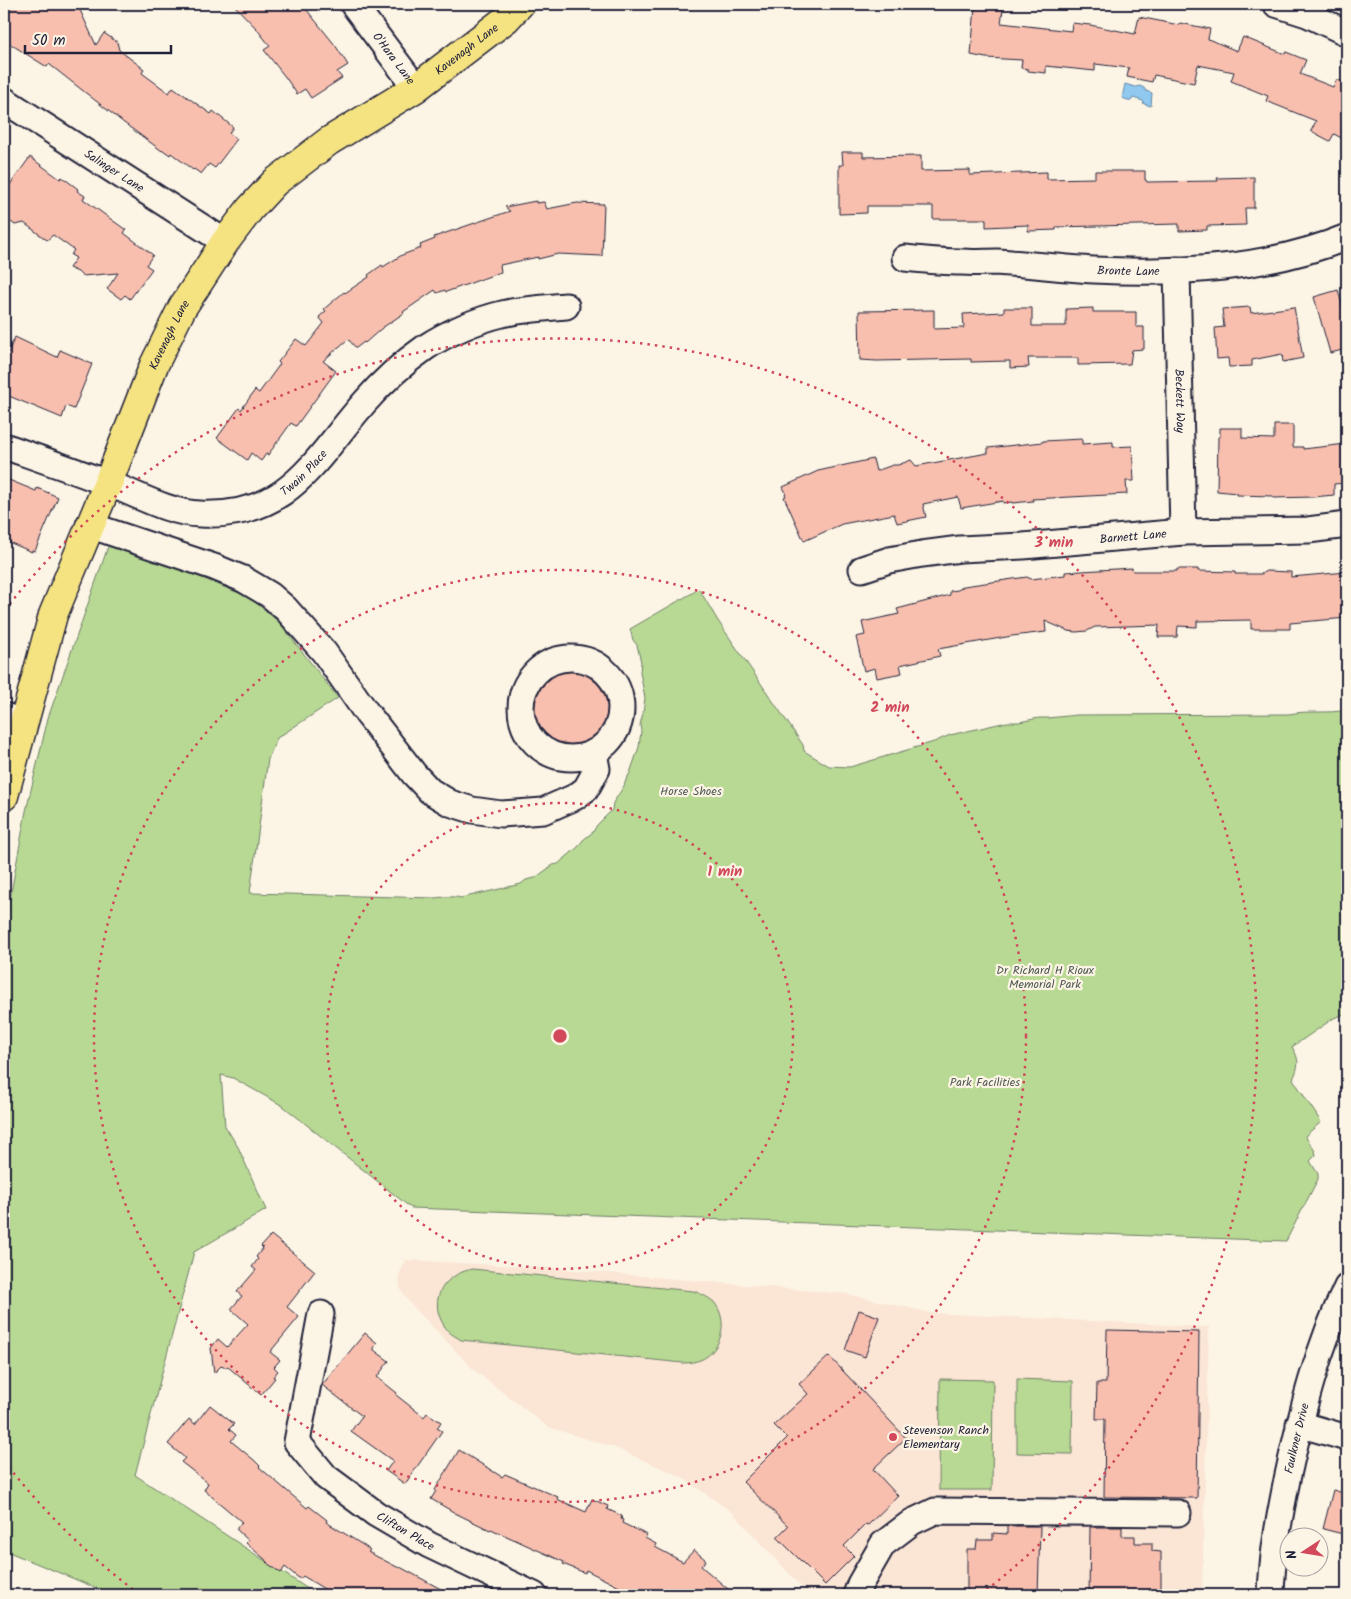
<svg xmlns="http://www.w3.org/2000/svg" width="1351" height="1599" viewBox="0 0 1351 1599" font-family="Kalam,sans-serif">
	<style>
		.built { fill: #fbe5d5 }
		.green { fill: #b8d993; stroke: #6d7e67 }
		.water { fill: #90c9f0; stroke: #6486a8 }
		.building { fill: #f8bfaf; stroke: #22223b }
		.lines { fill: none; stroke-linecap: round; stroke-linejoin: round }
		.minor-casing { stroke: #22223b; stroke-width: 29 }
		.major-casing { stroke: #22223b; stroke-width: 31 }
		.minor { stroke: #fcf5e5; stroke-width: 25 }
		.major { stroke: #f5e382; stroke-width: 28 }
		.ring { fill: none; stroke: #d1495b; stroke-width: 2.5; stroke-dasharray: 2.5 5 }
		.poi-dot { fill: #d1495b; stroke: #fcf5e5; stroke-width: 2 }
		.labels { text-anchor: middle; dominant-baseline: central; stroke-width: 4.5; stroke-linejoin: round; paint-order: stroke }
		.street-label { font-size: 12px; fill: #22223b; stroke: #fcf5e5 }
		.park-label { font-size: 12px; fill: #4f5955; stroke: #fcf5e5 }
		.poi-label { font-size: 12px; fill: #22223b; stroke: #fcf5e5; text-anchor: start }
		.centre { fill: #d1495b; stroke: #fcf5e5; stroke-width: 2.5 }
		.ring-label { font-size: 15px; text-anchor: middle; font-weight: bold; fill: #d1495b; stroke: #fcf5e5; stroke-width: 4.5; stroke-linejoin: round; paint-order: stroke }
	</style>
	<rect width="100%" height="100%" fill="#fcf5e5"/>
	<filter id="ink" filterUnits="userSpaceOnUse"><feTurbulence type="fractalNoise" baseFrequency=".02" numOctaves="2"/><feDisplacementMap in="SourceGraphic" scale="10" xChannelSelector="R" yChannelSelector="G"/><feConvolveMatrix kernelMatrix="1 2 1 2 8 2 1 2 1" color-interpolation-filters="sRGB"/></filter>
	<g filter="url(#ink)">
		<!-- built -->
		<polygon class="built" points="406,1260 551,1268 847,1294 931,1313 1209,1327 1202,1595 809,1595 732,1512 680,1476 613,1447 548,1427 475,1371 407,1300 400,1288 399,1275"/>
		<!-- green -->
		<g class="green">
			<path d="M110,541l139,56 30,25 59,76 -61,40 -9,21 -18,134 185,5c5,-1 21,-2 26,0l60,-14 5,-4 9,-2 18,-13 5,-1 20,-17 5,-7 10,-8 4,-7 15,-15 1,-7 11,-17 2,-6 4,-7 9,-26 2,-16 -1,-6 3,-12 2,-15 -5,-26 1,-10 -4,-17 -4,-5 -3,-11 69,-40 19,32 85,124 1,6 25,15 21,1 84,-25 16,-7 57,-13h12l20,-4h9l29,-3 212,-1c19,-4 39,0 58,-4v303l-13,5 -42,29c8,12 7,20 1,32l28,43 -16,14 10,15 1,4 -6,6 8,13v5l-32,62 -875,-33 -128,-102 -50,-28 -12,-3 4,51 13,21 28,63 -72,42 -59,223 182,120h-204l-109,-45v-619l22,-120 22,-93z"/>
			<path d="M472,1269l221,22c7,2 15,6 21,11 14,17 9,43 -8,55 -6,4 -15,6 -23,6l-222,-23c-4,-3 -9,-5 -13,-9 -22,-27 -8,-55 24,-62z"/>
			<polygon points="940,1379 993,1380 992,1490 939,1490"/>
			<polygon points="1017,1379 1073,1381 1072,1454 1017,1453"/>
		</g>
		<!-- water -->
		<polygon class="water" points="1125,84 1135,87 1140,86 1144,88 1146,91 1152,93 1151,106 1144,104 1143,101 1133,98 1131,101 1122,98"/>
		<!-- building -->
		<g class="building">
			<polygon points="4,4 45,4 50,9 54,4 70,4 80,10 96,45 104,33 117,42 119,50 144,69 142,73 169,93 173,87 211,114 213,111 233,127 229,133 237,139 215,168 209,164 201,174 194,169 193,170 171,153 170,155 163,150 162,151 124,123 49,64 47,67 4,40"/>
			<polygon points="233,4 302,4 335,45 348,65 337,72 342,78 311,98 305,89 297,94 286,78 264,50 270,46 256,28"/>
			<polygon points="975,6 1003,9 1001,23 1071,31 1072,23 1090,25 1135,34 1139,17 1179,25 1180,23 1210,29 1208,39 1237,51 1243,37 1285,54 1286,52 1306,60 1300,74 1333,87 1337,79 1347,85 1347,141 1334,134 1330,141 1311,131 1316,121 1266,101 1268,96 1231,81 1234,72 1198,65 1194,83 1154,75 1152,82 1127,77 1129,68 1095,64 1095,71 1046,66 1046,73 1028,71 1028,69 1021,68 1022,60 986,58 971,55"/>
			<polygon points="842,152 863,152 863,157 921,156 921,171 970,170 970,175 1047,172 1047,179 1095,178 1095,171 1145,171 1145,180 1146,180 1147,182 1218,181 1217,178 1254,177 1254,208 1245,208 1246,225 1207,226 1207,230 1179,231 1179,224 1056,227 1056,230 1028,231 1028,225 986,227 986,219 933,219 933,206 867,206 867,213 839,214 839,165 843,165"/>
			<polygon points="30,157 60,179 62,177 78,189 77,191 85,196 83,199 126,230 124,233 153,255 146,265 152,269 130,299 125,295 121,299 107,289 118,273 82,276 78,272 69,268 76,258 71,255 74,250 53,235 47,240 24,223 15,225 4,217 4,193"/>
			<polygon points="536,201 536,203 544,202 547,209 577,203 604,204 602,256 558,254 538,259 538,257 500,265 501,272 446,292 445,290 437,293 435,290 403,312 404,313 382,328 365,343 364,342 356,348 348,339 323,361 336,371 296,426 291,423 268,455 266,454 261,461 251,453 247,460 217,438 239,408 241,410 255,390 259,393 280,364 278,362 296,339 306,346 324,323 319,317 326,311 324,309 344,292 345,293 369,277 368,275 382,265 383,267 402,255 421,248 420,245 435,239 434,237 510,211 505,207"/>
			<polygon points="1338,290 1343,308 1347,307 1347,349 1330,353 1314,297"/>
			<polygon points="1250,307 1251,313 1294,307 1303,358 1283,362 1282,354 1252,360 1252,366 1229,367 1228,358 1217,359 1215,328 1224,327 1222,309"/>
			<polygon points="1004,308 1032,308 1032,326 1066,326 1066,309 1093,308 1093,312 1136,312 1136,327 1144,327 1144,349 1132,350 1130,364 1078,365 1078,358 1028,358 1029,367 1010,368 1010,361 971,362 971,359 877,361 860,360 859,311 934,310 934,329 964,328 963,314 1004,312"/>
			<polygon points="15,337 57,357 60,350 92,364 74,409 66,406 62,418 4,394 4,362"/>
			<polygon points="1274,425 1293,425 1293,447 1303,447 1303,449 1346,444 1347,483 1334,484 1334,495 1313,497 1273,498 1273,496 1237,495 1237,493 1217,491 1218,437 1220,437 1220,428 1242,428 1242,438 1274,439"/>
			<polygon points="1082,439 1082,444 1113,442 1113,447 1132,446 1134,481 1126,481 1127,494 1032,499 1033,501 1012,503 1012,502 1003,503 1003,501 961,508 958,497 923,504 926,517 897,523 894,514 842,524 804,541 784,497 786,496 785,494 786,493 783,487 818,471 873,459 876,471 893,465 898,465 911,460 916,466 988,453 988,448 1043,442 1043,441"/>
			<polygon points="4,478 36,491 37,488 58,497 35,551 32,550 32,552 4,540"/>
			<polygon points="1132,568 1133,571 1177,571 1177,569 1198,569 1198,571 1235,572 1235,574 1261,574 1266,571 1291,572 1291,577 1347,572 1347,618 1290,623 1290,629 1251,629 1251,620 1197,621 1197,627 1178,626 1177,637 1158,637 1159,625 1095,627 1087,631 1076,632 1068,631 1045,621 1046,632 1012,636 938,649 940,656 900,665 902,673 877,678 875,668 864,671 856,637 865,635 862,622 899,614 897,609 950,595 950,591 958,590 964,586 1027,577 1031,579 1065,575 1065,572"/>
			<polygon points="573,665 586,668 598,675 607,686 610,692 613,706 607,726 598,737 585,742 583,745 572,746 558,744 546,737 541,732 534,719 532,706 534,692 542,680 546,675 559,668"/>
			<polygon points="271,1235 315,1271 287,1307 299,1317 270,1352 280,1360 274,1367 278,1371 273,1377 275,1378 261,1395 227,1366 226,1368 222,1365 214,1373 211,1348 218,1339 227,1347 248,1324 231,1309 242,1296 237,1292 256,1270 252,1267 258,1259 256,1257 263,1248 261,1246"/>
			<polygon points="859,1310 879,1317 865,1357 845,1350"/>
			<polygon points="1107,1330 1199,1332 1197,1498 1104,1497 1105,1419 1096,1419 1097,1383 1106,1383"/>
			<polygon points="365,1333 377,1343 374,1348 374,1350 389,1361 377,1377 397,1393 396,1395 424,1417 427,1413 441,1422 437,1428 442,1431 405,1484 386,1471 393,1461 351,1431 362,1416 322,1385"/>
			<polygon points="829,1356 906,1438 873,1469 898,1496 868,1525 866,1524 844,1546 854,1556 825,1585 777,1537 788,1526 743,1482 787,1438 774,1425 808,1394 799,1384"/>
			<polygon points="210,1405 234,1424 229,1429 236,1435 231,1441 254,1460 260,1466 259,1467 307,1508 309,1506 327,1520 326,1522 363,1545 370,1550 368,1552 399,1568 400,1567 452,1595 334,1595 303,1576 300,1579 285,1567 281,1573 267,1563 268,1562 246,1543 248,1540 236,1529 242,1522 204,1490 208,1483 181,1462 185,1458 168,1444 189,1419 195,1424"/>
			<polygon points="459,1450 502,1477 505,1474 558,1497 557,1499 586,1512 592,1499 608,1506 607,1509 622,1516 621,1519 623,1520 622,1523 647,1535 645,1538 656,1544 655,1547 683,1562 694,1550 706,1560 701,1566 735,1595 635,1595 586,1570 585,1573 563,1564 564,1562 491,1529 490,1530 457,1514 431,1499 436,1491 435,1490"/>
			<polygon points="1333,1490 1347,1494 1347,1535 1323,1529"/>
			<polygon points="1007,1526 1040,1526 1038,1595 967,1595 967,1549 976,1549 977,1540 993,1540 993,1533 1007,1534"/>
			<polygon points="1090,1527 1122,1527 1122,1536 1135,1536 1135,1543 1152,1543 1152,1551 1161,1552 1161,1595 1089,1595"/>
		</g>
		<g class="lines">
			<defs>
				<g id="minor">
					<path id="s1" d="M353,4l63,84"/>
					<polyline points="1276,4 1307,14 1347,33"/>
					<path id="s2" d="M4,100l221,142"/>
					<path id="s3" d="M905,258c19,2 38,4 57,4 11,1 23,0 34,0 33,2 65,6 98,8 85,4 174,-1 253,-33"/>
					<path id="s4" d="M1177,270l6,262"/>
					<path id="s5" d="M4,446c34,12 69,24 103,37 30,11 61,30 93,31 89,4 114,-54 164,-111 18,-21 39,-40 62,-56 21,-14 51,-27 76,-33 20,-5 43,-6 64,-8"/>
					<polyline points="89,525 214,567 243,579 270,595 286,609 324,652 366,712 414,774 430,791 450,803 472,810 501,814 543,811 575,797 586,789 597,769 594,753"/>
					<path id="s6" d="M862,569l27,-9 33,-6 38,-5 63,-3 160,-14 125,-2 39,-5"/>
					<circle cx="571" cy="708" r="50"/>
					<polyline points="4,716 23,721"/>
					<path id="s7" d="M321,1314l-24,128 29,35 50,37 53,31 105,50"/>
					<polyline points="1299,1424 1347,1438"/>
					<polyline points="856,1595 860,1584 883,1544 912,1522 935,1511 1178,1513"/>
					<path id="s8" d="M1271,1595c1,-40 9,-81 17,-120 14,-64 30,-129 59,-188"/>
				</g>
				<g id="major">
					<path id="s9" d="M4,796l49,-181 55,-132 46,-118 28,-57 43,-66 25,-33 25,-27 54,-41 87,-53 90,-69 14,-15"/>
				</g>
			</defs>
			<!-- minor casing -->
			<use href="#minor" class="minor-casing"/>
			<!-- major casing -->
			<use href="#major" class="major-casing"/>
			<!-- minor -->
			<use href="#minor" class="minor"/>
			<!-- major -->
			<use href="#major" class="major"/>
		</g>
	</g>
	<!-- distance rings -->
	<g class="ring">
		<circle cx="560" cy="1036" r="233"/>
		<circle cx="560" cy="1036" r="466"/>
		<path d="M139 1594A699 699 0 0 1 5 1462M5 610A699 699 0 1 1 981 1594"/>
	</g>
	<!-- markers -->
	<circle class="poi-dot" cx="893" cy="1437" r="5"/>
	<g class="labels">
		<!-- street labels -->
		<g class="street-label">
			<text stroke="none"><textPath href="#s9" startOffset="911">Kavenagh Lane</textPath></text>
			<text stroke="none"><textPath href="#s1" startOffset="68">O'Hara Lane</textPath></text>
			<text stroke="none"><textPath href="#s2" startOffset="131">Salinger Lane</textPath></text>
			<text stroke="none"><textPath href="#s3" startOffset="224">Bronte Lane</textPath></text>
			<text stroke="none"><textPath href="#s9" startOffset="491">Kavenagh Lane</textPath></text>
			<text stroke="none"><textPath href="#s4" startOffset="131">Beckett Way</textPath></text>
			<text stroke="none"><textPath href="#s5" startOffset="324">Twain Place</textPath></text>
			<text stroke="none"><textPath href="#s6" startOffset="274">Barnett Lane</textPath></text>
			<text stroke="none"><textPath href="#s8" startOffset="159">Faulkner Drive</textPath></text>
			<text stroke="none"><textPath href="#s7" startOffset="272">Clifton Place</textPath></text>
		</g>
		<!-- park labels -->
		<g class="park-label">
			<text x="691" y="791">Horse Shoes</text>
			<text x="1045" y="970">Dr Richard H Rioux<tspan x="1045" dy="14">Memorial Park</tspan></text>
			<text x="985" y="1082">Park Facilities</text>
		</g>
		<!-- poi labels -->
		<g class="poi-label">
			<text x="903" y="1430">Stevenson Ranch<tspan x="903" dy="14">Elementary</tspan></text>
		</g>
	</g>
	<circle cx="560" cy="1036" r="8" class="centre"/>
	<g class="ring-label">
		<text x="1054" y="547">3 min</text>
		<text x="890" y="712">2 min</text>
		<text x="725" y="876">1 min</text>
	</g>
	<!-- margin -->
	<rect width="1351" height="1599" fill="none" stroke="#fcf5e5" stroke-width="20"/>
	<rect x="10" y="10" width="1331" height="1579" fill="none" stroke="#22223b" stroke-width="2" filter="url(#ink)"/>
	<!-- north arrow -->
	<g transform="translate(1304 1552) rotate(258)"><circle r="24" fill="#fcf5e5" stroke="#a5a1a1"/>
	<path d="M0-4L9 19L0 12L-9 19Z" fill="#d1495b"/>
	<text y="-8" font-size="14" font-weight="bold" text-anchor="middle" fill="#22223b">N</text>
	</g>
	<!-- scale -->
	<path d="M25 45v8h146v-8" fill="none" stroke="#22223b" stroke-width="2.5"/>
	<text x="32" y="45" font-size="15" fill="#22223b" stroke="#fcf5e5" stroke-width="4" paint-order="stroke">50 m</text>
</svg>
